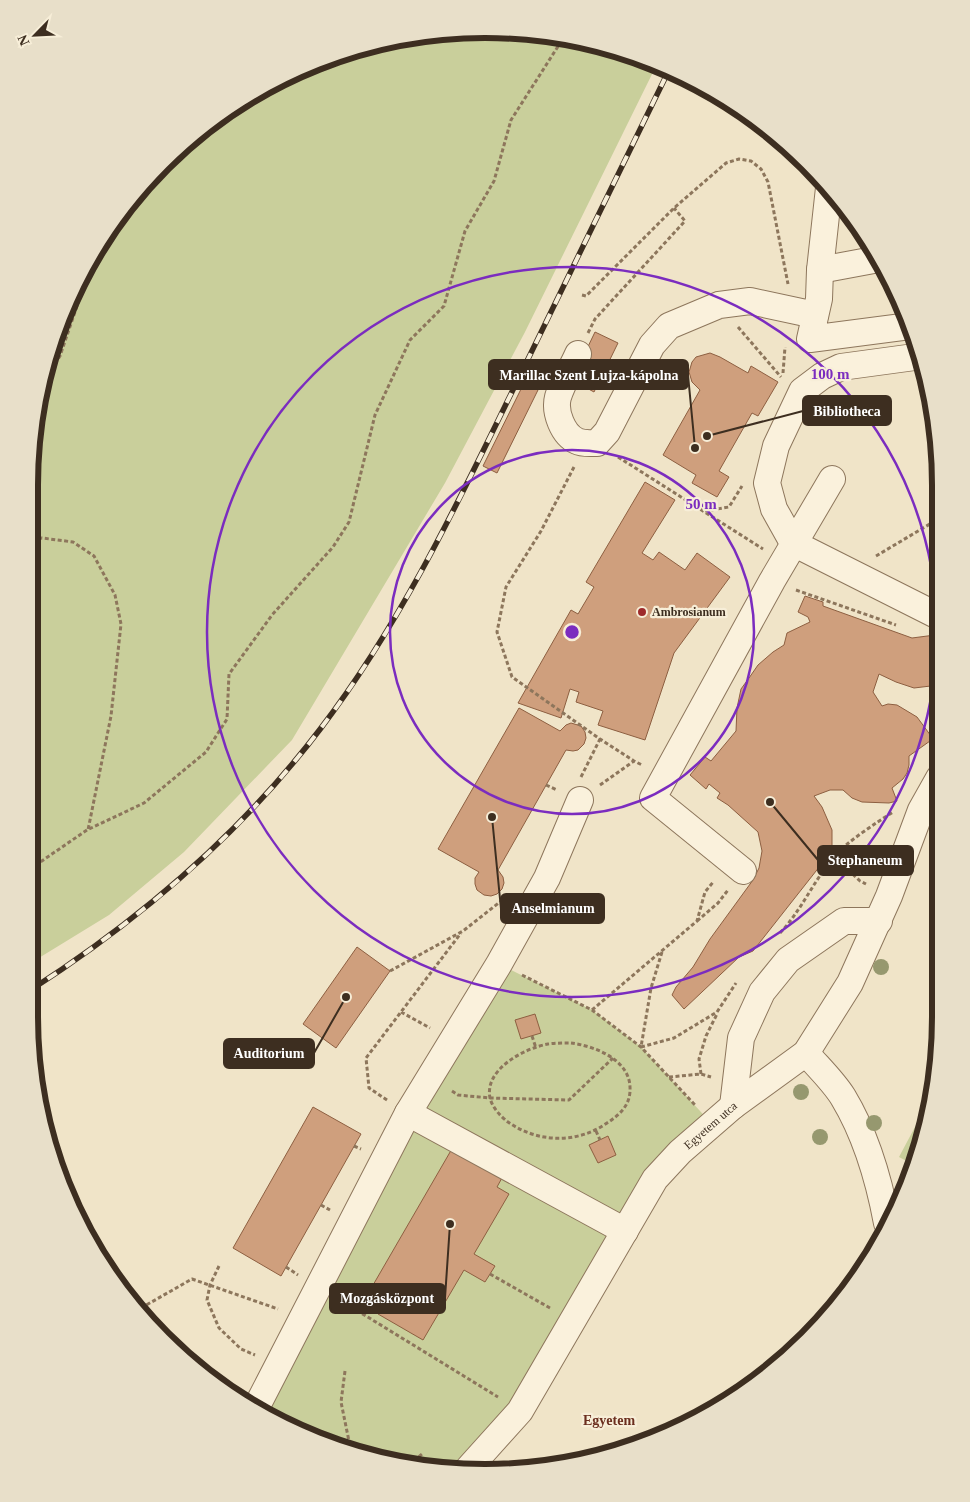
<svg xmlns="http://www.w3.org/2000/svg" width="970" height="1502" viewBox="0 0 970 1502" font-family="'Times New Roman',serif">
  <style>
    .green { fill: #c9cf9b }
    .building { fill: #cf9f7d; stroke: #8d5f41 }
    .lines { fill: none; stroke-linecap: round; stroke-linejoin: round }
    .minor-casing { stroke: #8d765c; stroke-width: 28 }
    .path { stroke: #8d765c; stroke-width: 3; stroke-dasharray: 4 2.5; stroke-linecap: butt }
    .minor { stroke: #faf1dc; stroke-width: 26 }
    .rail-casing { stroke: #3d2e20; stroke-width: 5.5 }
    .rail { stroke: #f7eed8; stroke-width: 4; stroke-dasharray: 11; stroke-linecap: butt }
    .tree { fill: #96986f }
    .ring { fill: none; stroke: #7b2cbf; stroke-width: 2.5 }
    .poi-dot { fill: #9e2a2b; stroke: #f7eed8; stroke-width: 2 }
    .labels { text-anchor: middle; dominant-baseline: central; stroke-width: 4.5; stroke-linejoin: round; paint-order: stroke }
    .poi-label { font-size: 12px; font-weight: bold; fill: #3d2e20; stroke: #f7eed8; text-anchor: start }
    .street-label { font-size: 12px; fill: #3d2e20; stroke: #f7eed8 }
    .neighbourhood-label { font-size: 14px; font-weight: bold; fill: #6b2e1e; stroke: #f7eed8 }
    .rim { fill: none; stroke: #3d2e20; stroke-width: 6 }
    .centre { fill: #7b2cbf; stroke: #f7eed8; stroke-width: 2.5 }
    .ring-label { font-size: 15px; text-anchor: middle; font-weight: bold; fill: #7b2cbf; stroke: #f7eed8; stroke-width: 4.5; stroke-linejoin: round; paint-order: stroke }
    .leader { fill: none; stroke: #3d2e20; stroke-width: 2 }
    .callout-dot { fill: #3d2e20; stroke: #f7eed8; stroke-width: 2 }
    .callout { fill: #3d2e20; stroke: #3d2e20; stroke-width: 2 }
    .callout-label { font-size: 14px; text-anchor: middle; font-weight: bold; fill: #fff }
  </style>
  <rect width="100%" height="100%" fill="#f0e4c8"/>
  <!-- green -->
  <path class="green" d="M455,30l89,3 87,20 26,11 -132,268 -80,151 -153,257 -108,112 -75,63 -80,49 4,-539 43,-142 66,-99 65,-61 76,-47 84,-32z
    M499,964l93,46 49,37 71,77 -32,28 -213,318 -129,-21 -81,-43z
    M932,1095l-18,70 -15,-8z"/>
  <!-- building -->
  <path class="building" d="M595,332l23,11 -24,49 -22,-12z
    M710,353l10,4 28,16 3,-7 27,16 -20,34 -6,-3 -33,58 10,6 -12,20 -25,-14 4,-8 -33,-20 37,-65 -8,-8 -3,-10 3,-10 4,-5z
    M524,383l14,7 -41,83 -14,-7z
    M645,482l30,18 -33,53 11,7 6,-8 26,18 12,-17 33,24 -56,76 -29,87 -47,-15 5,-14 -27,-9 3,-10 -9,-3 -9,29 -43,-15 53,-93 7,4 16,-27 -8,-5z
    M805,596l18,6v4l89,32 23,-3 4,-3v53l-25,3 -18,-6 -17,-8 -6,18 9,14 6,-2 9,1 20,12 14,19 -1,5 -21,15v9l-2,8 -4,6 -11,9 5,13 -8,2 -27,-1 -10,-4 -9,-8h-13l-16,6 8,11 10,23v19l-12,17 -67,85 -14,6 -55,52 -12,-14 4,-8 17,-20 17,-28 43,-59 6,-12 3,-17 -4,-19 -30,-27 -11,-7 3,-5 -11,-9 -3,5 -16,-14 15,-18 6,4 25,-30 1,-23 4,-19 8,-11 9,-13 15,-13 11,-7 3,-12 23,-11 -2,-5 -10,-5z
    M519,708l41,23 6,-6 5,-2 10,3 4,6 1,6 -2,6 -6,6 -5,1 -7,-1 -68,120 5,7 1,6 -2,6 -5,5 -6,2 -7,-1 -7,-5 -2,-6v-6l4,-6 -41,-23z
    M357,947l33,24 -54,77 -33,-24z
    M535,1014l6,19 -20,6 -6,-19z
    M313,1107l48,27 -80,142 -48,-28z
    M608,1136l8,19 -18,8 -9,-18z
    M453,1147l50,29 -6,11 12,7 -35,60 21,12 -10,16 -21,-12 -41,70 -45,-26 8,-12 -17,-10z"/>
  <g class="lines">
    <defs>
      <g id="minor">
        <path d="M829,188l-9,82 -1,29 -9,40 100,-13"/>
        <path d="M820,270l59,-11"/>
        <path d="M578,354c-6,14 -16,29 -20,43 -4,15 5,38 19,44 6,3 13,2 20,2l10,-11 45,-87 17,-19 50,-21 31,-4 65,14"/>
        <path d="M922,356l-81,11 -19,9 -20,15 -26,55 -9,37 7,26 19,34 147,74"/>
        <path d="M743,871l-90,-73 119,-217 60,-102"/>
        <path d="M806,1053c12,14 27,28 37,44 23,38 36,83 44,126"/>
        <path d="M733,1106l8,-68 21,-46 26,-32 56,-39h35"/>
        <path d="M408,1113l217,118"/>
        <path d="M257,1406l151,-293 91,-149 48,-86 33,-78"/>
        <path id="s1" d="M467,1470l53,-59 135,-232 25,-27 53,-46 73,-53 44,-70 39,-87 32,-86 18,-32"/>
      </g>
    </defs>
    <!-- minor casing -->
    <use href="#minor" class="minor-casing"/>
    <!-- path -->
    <path class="path" d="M582,295l4,1 88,-88 52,-45 13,-4 12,2 10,8 7,13 20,102
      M738,327l43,50
      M588,333l7,-14 90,-98 -11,-13
      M783,373l2,-26
      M48,375l12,-19 34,-100
      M618,457l145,92
      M574,467l-33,64 -35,56 -9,45 15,45 88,62 34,22
      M705,511l24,-4 13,-21
      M32,540l10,-2 31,4 21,14 21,39 6,29 -10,92 -23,114
      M876,556l64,-38
      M796,590l100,35
      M581,777l19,-38
      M546,785l11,5
      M600,785l34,-24 8,4
      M829,852l31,29 6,3
      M30,869l57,-39 57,-27 62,-51 21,-33 2,-45 43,-59 61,-68 16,-25 26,-107 35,-75 34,-34 21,-75 29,-50 17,-61 53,-83
      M697,921l21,-18 10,-13
      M780,933c21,-22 33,-51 53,-75 13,-16 43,-35 60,-46
      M662,952l-11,36 -10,59 33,-9 43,-26 19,-29
      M390,971l73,-40 42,-33
      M522,975l70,35 49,37 54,58
      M592,1010l105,-89 8,-29 9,-11
      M401,1012l29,16
      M532,1036l4,12
      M571,1043c23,3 58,16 59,44 1,17 -9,27 -23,36 -30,21 -69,20 -99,-1 -7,-5 -16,-15 -18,-24 -6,-29 35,-50 58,-54 8,-1 16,-1 23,-1z
      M701,1074l-2,-15 7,-23 11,-22
      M669,1077l32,-3 10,3
      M452,1091l6,4 32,3 79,2 44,-42
      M387,1100l-18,-12 -3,-30 95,-125
      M596,1131l4,9
      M354,1146l7,3
      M321,1205l9,5
      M219,1266l-9,19 -3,15 12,28 22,21 14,6
      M286,1267l12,8
      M490,1274l60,34
      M340,1300l158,97
      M141,1308l51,-29 86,30
      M345,1371l-4,31 10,49
      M414,1461l8,-7"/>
    <!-- minor -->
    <use href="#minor" class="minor"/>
    <defs>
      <path id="rail" d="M29,991c112,-72 211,-156 292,-263 77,-101 132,-215 187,-328 54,-110 107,-220 161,-330"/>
    </defs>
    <!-- rail casing -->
    <use href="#rail" class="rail-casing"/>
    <!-- rail -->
    <use href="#rail" class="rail"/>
  </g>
  <!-- trees -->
  <g class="tree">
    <circle cx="881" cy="967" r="8"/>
    <circle cx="801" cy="1092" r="8"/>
    <circle cx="874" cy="1123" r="8"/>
    <circle cx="820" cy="1137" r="8"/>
  </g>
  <!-- distance rings -->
  <g class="ring">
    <circle cx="572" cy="632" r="182"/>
    <circle cx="572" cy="632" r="365"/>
  </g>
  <!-- markers -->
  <circle class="poi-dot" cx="642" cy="612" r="5"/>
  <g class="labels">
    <!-- poi labels -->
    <g class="poi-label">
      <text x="652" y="612">Ambrosianum</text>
    </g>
    <!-- street labels -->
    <g class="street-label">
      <text stroke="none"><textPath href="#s1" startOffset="425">Egyetem utca</textPath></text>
    </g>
    <!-- neighbourhood labels -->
    <g class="neighbourhood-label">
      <text x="609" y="1420">Egyetem</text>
    </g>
  </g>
  <!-- crop -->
  <path d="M0 0H970V1502H0ZM485 38H485A447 447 0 0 1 932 485V1017A447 447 0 0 1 485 1464H485A447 447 0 0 1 38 1017V485A447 447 0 0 1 485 38Z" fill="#e8dfc9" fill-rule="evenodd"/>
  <path class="rim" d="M485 38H485A447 447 0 0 1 932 485V1017A447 447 0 0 1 485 1464H485A447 447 0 0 1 38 1017V485A447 447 0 0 1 485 38Z"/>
  <circle cx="572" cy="632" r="8" class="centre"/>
  <g class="ring-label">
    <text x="830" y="379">100 m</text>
    <text x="701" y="509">50 m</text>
  </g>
  <!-- callouts -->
  <path class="leader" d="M695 448L688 375M707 436L803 411M770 802L818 860M492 817L501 909M346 997L314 1053M450 1224L445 1298"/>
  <g class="callout-dot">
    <circle cx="695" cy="448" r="5"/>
    <circle cx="707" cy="436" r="5"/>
    <circle cx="770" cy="802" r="5"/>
    <circle cx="492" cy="817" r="5"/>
    <circle cx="346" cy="997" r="5"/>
    <circle cx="450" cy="1224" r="5"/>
  </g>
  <g class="callout">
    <rect x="489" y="360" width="199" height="29" rx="5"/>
    <rect x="803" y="396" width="88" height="29" rx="5"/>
    <rect x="818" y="846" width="95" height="29" rx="5"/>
    <rect x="501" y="894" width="103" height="29" rx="5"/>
    <rect x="224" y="1039" width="90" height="29" rx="5"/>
    <rect x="330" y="1284" width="115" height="29" rx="5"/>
  </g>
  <g class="callout-label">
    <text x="589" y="380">Marillac Szent Lujza-kápolna</text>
    <text x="847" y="416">Bibliotheca</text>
    <text x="865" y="865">Stephaneum</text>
    <text x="553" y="913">Anselmianum</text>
    <text x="269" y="1058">Auditorium</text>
    <text x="387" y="1303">Mozgásközpont</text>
  </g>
  <!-- north arrow -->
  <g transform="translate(35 35) rotate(246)" stroke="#f7eed8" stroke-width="4" paint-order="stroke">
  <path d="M0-4L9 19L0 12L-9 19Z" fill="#3d2e20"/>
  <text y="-8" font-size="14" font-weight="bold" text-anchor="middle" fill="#3d2e20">N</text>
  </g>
</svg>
